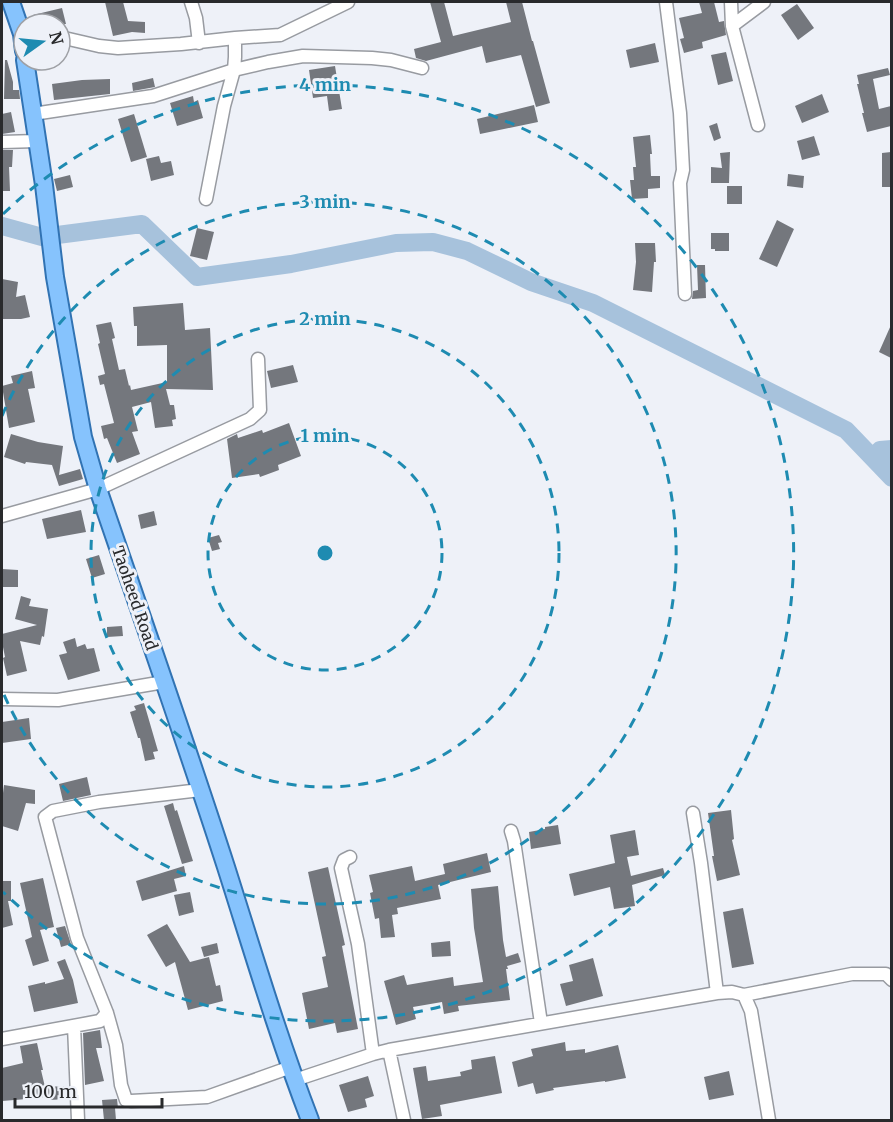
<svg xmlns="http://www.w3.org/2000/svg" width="893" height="1122" viewBox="0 0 893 1122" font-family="Merriweather,serif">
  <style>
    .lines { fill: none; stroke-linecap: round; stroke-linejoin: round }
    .river { stroke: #a7c2dc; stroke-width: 18 }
    .building { fill: #74777d }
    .minor-casing { stroke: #989ba1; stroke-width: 15 }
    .major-casing { stroke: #3173b3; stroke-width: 20 }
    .minor { stroke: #fff; stroke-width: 12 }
    .major { stroke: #86c3fd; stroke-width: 16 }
    .ring { fill: none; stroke: #1e8bb1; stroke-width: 3; stroke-dasharray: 10 8 }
    .labels { text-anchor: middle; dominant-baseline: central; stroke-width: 6; stroke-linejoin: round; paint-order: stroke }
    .street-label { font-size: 16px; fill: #292a2c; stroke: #eef1f8 }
    .centre { fill: #1e8bb1; stroke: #eef1f8; stroke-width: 3 }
    .ring-label { font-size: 18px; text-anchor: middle; font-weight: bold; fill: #1e8bb1; stroke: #eef1f8; stroke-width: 6; stroke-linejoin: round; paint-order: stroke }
  </style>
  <rect width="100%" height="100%" fill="#eef1f8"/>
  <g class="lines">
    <!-- river -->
    <path class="river" d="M2,226l40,11 100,-13 55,53 94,-13 105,-21 37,-1 34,9 64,31 62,21 253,127 46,48
      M891,468l-11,-18 12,-1"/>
  </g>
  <!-- building -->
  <path class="building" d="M105,2h18l5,19 17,1v11l-13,-1 -19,4z
    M430,2h14l9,34 58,-14 -5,-20h16l10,39h1l17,62 -14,4 -15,-52 -35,8 -4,-17 -56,15 -10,-3 -2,-9 27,-7z
    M699,2h15l5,20 5,-1 2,14 -24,7 1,6 -19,5 -4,-14 4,-1 -5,-20 23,-5z
    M797,4l17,24 -16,12 -17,-25z
    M62,8l4,16h-32l-1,-9z
    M655,43l4,19 -29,6 -4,-18z
    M726,52l7,29 -15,4 -7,-30z
    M5,60h2l6,22v8h6l1,9h-16z
    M335,66l7,43 -13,2 -2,-15 -14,2 -4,-28z
    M888,68l2,7 -17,4 6,30 12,-3v20l-24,6 -5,-19h2l-7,-29h2l-2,-9z
    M153,78l2,9 -22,4 -1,-8z
    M110,79v15l-56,6 -2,-16 30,-4z
    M822,94l7,18 -27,11 -7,-17z
    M193,96l1,6 4,-2 5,18 -26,8 -7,-23z
    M534,105l4,17 -58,12 -3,-15z
    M11,112l4,20 -13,2v-20z
    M134,114l13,43 -16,5 -13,-43z
    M717,123l4,15 -7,3 -5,-15z
    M650,135l2,19h-2l1,22h9v12l-12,1v9l-16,1 -2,-19h4l-1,-13h3l-3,-30z
    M814,136l6,19 -18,5 -5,-19z
    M2,150h11l-1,17h-3l1,24h-8z
    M730,152l-1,31h-18v-16l11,1 -2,-15z
    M891,152v35h-9v-34z
    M159,156l2,7 10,-2 3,14 -23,6 -5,-22z
    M788,174l16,2 -1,12 -16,-2z
    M70,175l3,12 -16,4 -3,-12z
    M727,186h15v18h-15z
    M777,220l17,9 -17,38 -18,-8z
    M197,228l17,4 -7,28 -17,-4z
    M711,233h18v18h-14v-2h-4z
    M635,243h20l1,19h-2l-2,30 -19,-2 3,-28z
    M697,265h8l1,33 -14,1 1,-8 5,-1z
    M2,279l16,3 -2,15 9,-2 5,22 -9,2h-19z
    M183,303l2,27 25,-2 3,62 -47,-1 4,16h4l2,14 -4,1 1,6 -18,2 -4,-26 -19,5 6,24 -6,1 8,22 -23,9 -10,-25 -3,1 -3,-13 13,-3 -10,-39 -4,1 -2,-9 7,-2 -7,-30 2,-1 -4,-18 15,-3 4,16 -3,1 7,31 6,-1 4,17 1,-1 1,5 36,-8v-37l-30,1v-20h-3l-1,-19z
    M891,325v33l-12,-6z
    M293,365l5,17 -27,6 -4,-17z
    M32,371l3,17 -7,1 7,33 -26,6 -7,-42 11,-3 -2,-7z
    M289,423l12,33 -23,9 1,5 -19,7 -1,-3 -27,4 -5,-39 10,-5 1,4 24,-8 1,3z
    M11,434l27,8 25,4 -4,29 21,-6 3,10 -24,7 -7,-21 -26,-3 -1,2 -21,-7z
    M81,510l5,22 -39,7 -5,-20z
    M154,511l3,14 -16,4 -3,-14z
    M219,535l3,7 -4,1 2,6 -8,2 -4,-13z
    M99,555l6,19 -13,4 -6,-19z
    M2,569l16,1v17h-16z
    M21,596l10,3 -2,7 19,3 -4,28 -2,-1 -2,9 -20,-4 7,30 -20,5 -4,-18 2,-1 -3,-15v-8l35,-9 -22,-6z
    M122,626l1,10 -16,1v-10z
    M75,638l2,9 8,-3 2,5 7,-1 6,23 -32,9 -9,-25 8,-2 -4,-11z
    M144,703l14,48 -5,1 2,7 -10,2 -5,-23h-2l-8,-26 6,-2 -2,-4z
    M29,718l2,21 -29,4v-21z
    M87,777l4,18 -28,6 -4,-17z
    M4,785l31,5v14l-9,-1 -8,28 -16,-5v-25z
    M173,803l2,8 2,-1 16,51 -11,3 -18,-58z
    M731,810l3,29 -2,1 8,35 -23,6 -5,-25h2l-6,-43z
    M558,825l3,19 -30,5 -2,-17 16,-3v-2z
    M635,830l4,25 -12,2 4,19 32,-8 2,7 -33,10 3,21 -21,3 -4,-22 -36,9 -5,-22 46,-11 -5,-28z
    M487,853l4,19 -53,13 3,14 -44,9 1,6 -6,1 3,22 -14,1 -2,-20 -4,1 -5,-26 3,-1 -4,-17 43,-9 3,15 30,-7 -2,-10z
    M184,866l2,10 -12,3 3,12 -35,10 -6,-20z
    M328,867l17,78 -3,1 16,83 -21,4 -2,-10 -26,6 -7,-36 26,-6 -6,-30 4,-1 -18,-84z
    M43,878l11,49 -14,3 9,31 -16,5 -8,-26 7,-3 -12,-54z
    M2,881h9v20h-3l5,24 -11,3z
    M498,886l5,54 3,17 12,-4 3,9 -14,4 1,3h-2l4,31 -52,6 1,5 -15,3 -2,-12 -29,5 3,12 -20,6 -12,-44 20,-6 3,10 46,-8 1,9 29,-4 -9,-54 -3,-39z
    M190,892l4,20 -15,4 -5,-21z
    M743,908l11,56 -22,4 -9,-56z
    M167,924l23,38 19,-5 7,29 4,-1 3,16 -35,9 -13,-48 -9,5 -19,-32z
    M65,926l6,18 -10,3 -5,-19z
    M450,941l1,15 -19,1 -1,-14z
    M217,943l2,10 -15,4 -3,-10z
    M593,958l10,38 -37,10 -6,-22 13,-3 -4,-16z
    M65,959l8,21 5,23 -44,9 -6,-26 17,-4v2l19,-5 -7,-17z
    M100,1030l2,18h-6l8,33 -19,4 -2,-52z
    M565,1042l1,9 19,-2v4l33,-8 8,33 -21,4v-1l-52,7 1,2 -18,4 -3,-11 -15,4 -6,-25 21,-6 -2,-7z
    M37,1043l6,27h-2l4,17 21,-1 1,13 -18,1v-4l-22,4v-1l-25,2v-33l21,-5 -3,-17z
    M495,1056l7,37 -62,12 2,11 -20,3 -9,-51 13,-2 2,15 33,-5 -1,-4 12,-3 -1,-9z
    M729,1071l5,24 -25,5 -5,-23z
    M368,1076l6,20 -9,3 2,8 -19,5 -9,-27z
    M117,1099l1,9h-3l1,12h-12l-2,-20z"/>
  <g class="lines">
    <defs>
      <path id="minor" d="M191,2l5,16 3,25
        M666,2l14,111 3,57 -3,13 5,111
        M731,2l1,24 26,99
        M732,26l32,-24
        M60,37l39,9 19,2 63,-4 54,-6 45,-3 68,-33
        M33,114l120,-18 81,-26 34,-8 35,-6 69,2 19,2 31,8
        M2,142l35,-1
        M206,199l18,-93 10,-36 1,-13v-19
        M2,516l96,-27 152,-70 10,-9 -2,-51
        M2,699l56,1 106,-18
        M200,790l-101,12 -46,9 -8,6 32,121 30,75 9,32 5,40 5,15 5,1 76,-4 84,-30
        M693,813l8,50 16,130
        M511,831l3,10 27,182
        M350,857l-6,3 -3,8 17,76 15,110
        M744,995l108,-21h34l6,6
        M74,1026l4,94
        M2,1039l98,-18 7,-8
        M389,1050l15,70
        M295,1080l78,-26 16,-4 328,-57 15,-1 12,3 7,16 18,109"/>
      <path id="major" d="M11,2l11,32 2,17
        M25,60l19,125 11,92 28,160 15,52c43,126 87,251 128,378 27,85 52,170 84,253"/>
    </defs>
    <!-- minor casing -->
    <use href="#minor" class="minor-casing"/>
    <!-- major casing -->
    <use href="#major" class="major-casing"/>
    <!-- minor -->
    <use href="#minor" class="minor"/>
    <!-- major -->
    <use href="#major" class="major"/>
  </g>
  <!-- distance rings -->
  <g class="ring">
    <circle cx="325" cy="553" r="117"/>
    <circle cx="325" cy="553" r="234"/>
    <path d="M2 416A351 351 0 1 1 2 690"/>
    <path d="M3 214A468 468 0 1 1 3 892"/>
  </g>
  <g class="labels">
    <!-- street labels -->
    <g class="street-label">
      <text transform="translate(135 598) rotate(71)">Taoheed Road</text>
    </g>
  </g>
  <circle cx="325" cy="553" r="9" class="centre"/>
  <g class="ring-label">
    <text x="325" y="91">4 min</text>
    <text x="325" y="208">3 min</text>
    <text x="325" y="325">2 min</text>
    <text x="325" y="442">1 min</text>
  </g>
  <!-- border -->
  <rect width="893" height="1122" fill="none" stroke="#292a2c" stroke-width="6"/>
  <!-- north arrow -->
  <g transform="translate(42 42) rotate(75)"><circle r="28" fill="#eef1f8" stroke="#9fa1a6" stroke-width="1.5"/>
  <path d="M0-4.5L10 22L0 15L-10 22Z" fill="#1e8bb1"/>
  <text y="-9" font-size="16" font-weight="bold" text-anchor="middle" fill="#292a2c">N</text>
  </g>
  <!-- scale -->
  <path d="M15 1098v9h147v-9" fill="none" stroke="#292a2c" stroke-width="3"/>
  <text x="24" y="1098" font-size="18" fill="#292a2c" stroke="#eef1f8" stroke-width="4.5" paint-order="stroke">100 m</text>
</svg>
